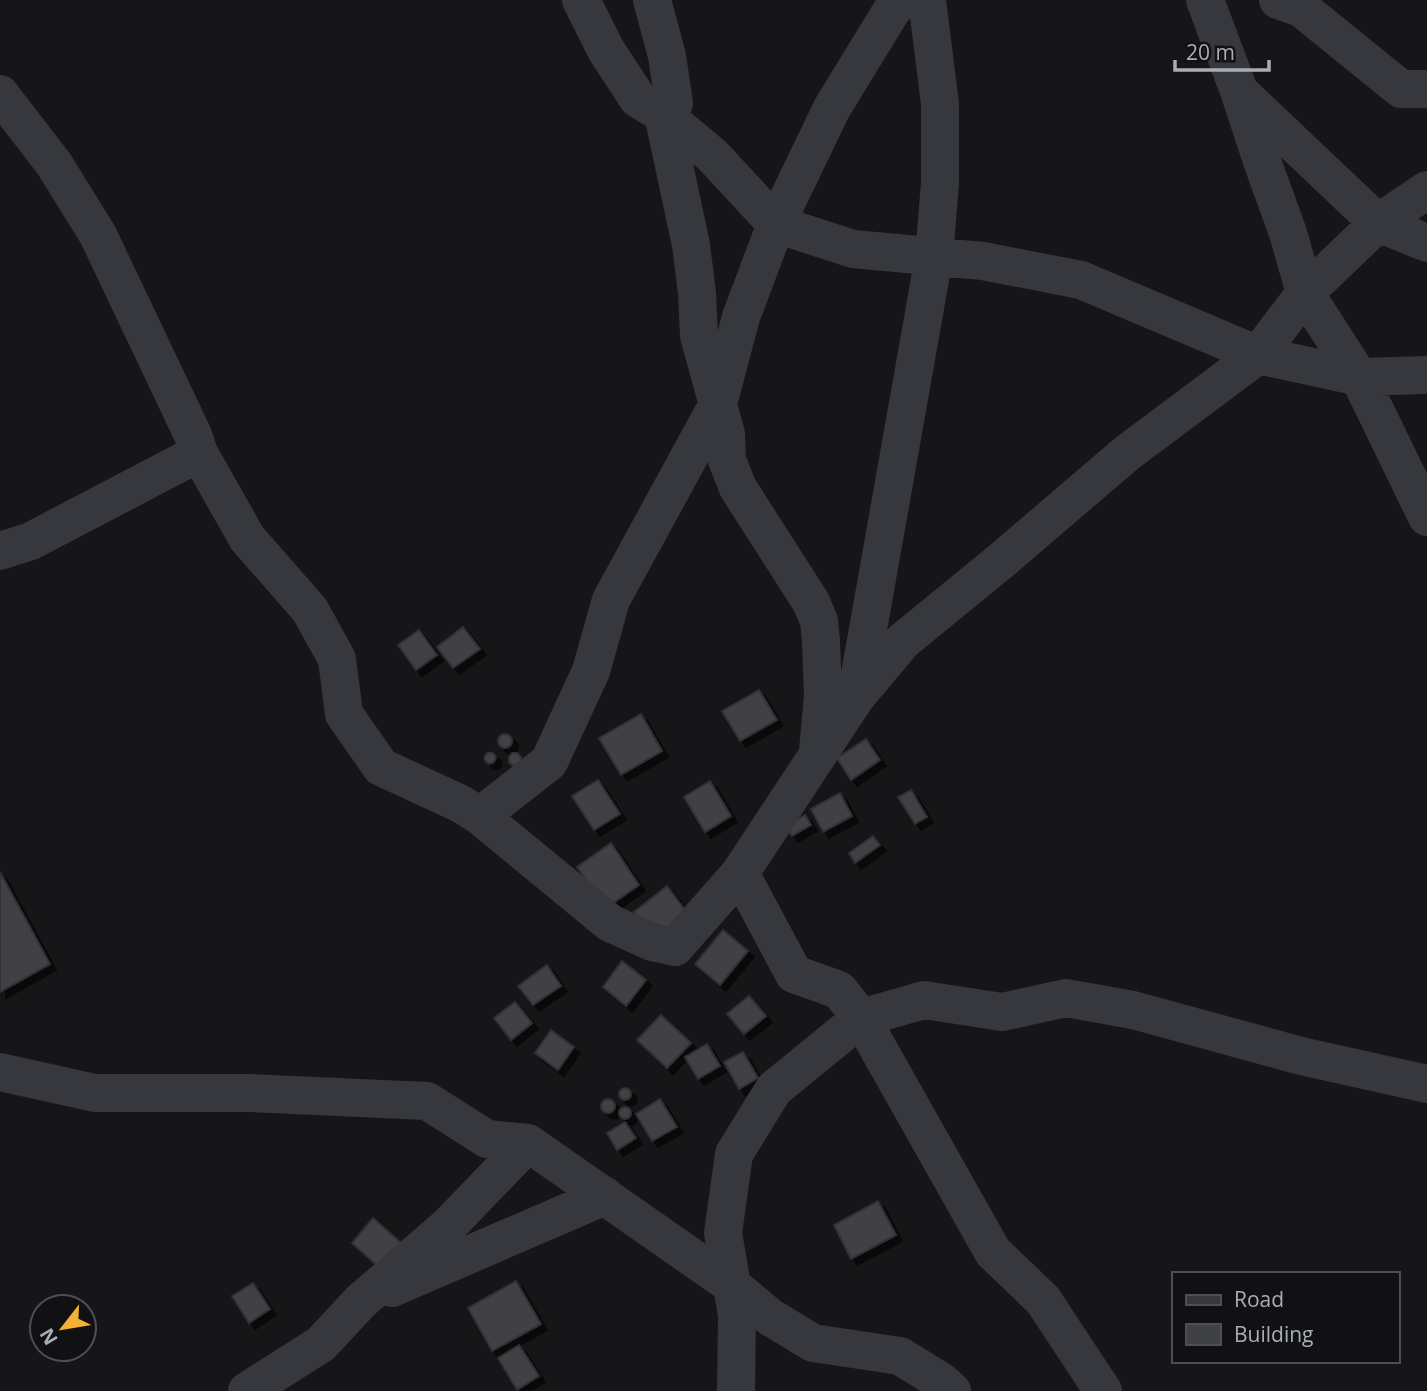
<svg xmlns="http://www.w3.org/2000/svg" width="1427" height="1391" viewBox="0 0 1427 1391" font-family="'Open Sans',sans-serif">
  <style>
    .building { fill: #404145; stroke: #303034; stroke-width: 2; filter: url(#shadow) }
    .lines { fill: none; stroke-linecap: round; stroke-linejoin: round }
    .minor { stroke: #37383d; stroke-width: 38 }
  </style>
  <defs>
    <filter id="shadow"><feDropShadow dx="6" dy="6" stdDeviation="0" flood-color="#0009"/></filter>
  </defs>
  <rect width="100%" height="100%" fill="#161618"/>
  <!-- building -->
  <path class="building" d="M463,627l17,22 -27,19 -16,-21z
    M419,630l18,25 -21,15 -18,-25z
    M759,690l18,30 -37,21 -18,-30z
    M641,714l21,37 -41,24 -22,-37z
    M498 741a7 7 0 1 1 14 0a7 7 0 1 1-14 0Z
    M866,739l14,21 -29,20 -14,-22z
    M484.5 758a5.5 5.5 0 1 1 11 0a5.5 5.5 0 1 1-11 0Z
    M512,753h5l4,4v5l-8,4 -4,-4v-5z
    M598,780l22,34 -26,16 -22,-34z
    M710,781l21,35 -26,16 -21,-35z
    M911,790l16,27 -12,7 -17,-27z
    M840,793l12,23 -29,16 -12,-23z
    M805,815l6,10 -19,11 -6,-10z
    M873,836l7,9 -25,18 -6,-10z
    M611,843l28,42 -33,23 -29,-41z
    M0,872l50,92 -50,28z
    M667,886l21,28 -32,26 -22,-28z
    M723,930l25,21 -28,34 -25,-21z
    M622,961l24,19 -20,26 -23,-19z
    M547,965l14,21 -28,19 -15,-19z
    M749,996l17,20 -22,18 -17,-20z
    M515,1002l17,21 -21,17 -17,-22z
    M661,1015l30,28 -24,25 -30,-28z
    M551,1030l23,17 -16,23 -23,-17z
    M707,1044l13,22 -22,13 -13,-22z
    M743,1052l15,26 -19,11 -15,-27z
    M619 1094a6 6 0 1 1 12 0a6 6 0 1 1-12 0Z
    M660,1099l17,28 -25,14 -16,-27z
    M601 1106a7 7 0 1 1 14 0a7 7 0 1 1-14 0Z
    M619 1113a6 6 0 1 1 12 0a6 6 0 1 1-12 0Z
    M625,1122l11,16 -19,12 -10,-17z
    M878,1201l18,34 -45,24 -17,-34z
    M373,1218l34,30 -22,25 -33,-30z
    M516,1281l25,43 -49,27 -24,-43z
    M253,1283l17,26 -21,14 -17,-27z
    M519,1345l20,31 -22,14 -19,-32z"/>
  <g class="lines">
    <!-- minor -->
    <path class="minor" d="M581,0l25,50 32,49 25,15 50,42 63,68 77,25 130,12 98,19 177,75 101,22 68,-2
      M652,0l15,56 7,47 -11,11
      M1205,0l34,91 23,70 26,72 17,60 54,84 68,140
      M1278,0l23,8 100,81h26
      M0,94l54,70 44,71 95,200 6,18 48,85 63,72 27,49 7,55 37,53 80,37 19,12 130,107 42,19 23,5 65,-74 116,-176 47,-56 99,-81 125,-107 131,-98 47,-62 73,-70 49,-33
      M1243,95l135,128 49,20
      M663,114l28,131 6,48 2,43 27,98 1,26 11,28 73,114 8,19 2,20 2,55 -5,55
      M0,551l31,-10 168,-88
      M856,697l78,-440 6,-74v-79l-13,-104
      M480,816l69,-54 42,-91 20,-71 107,-196 23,-87 35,-93 56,-116 60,-98 9,-10
      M740,873l54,101 45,16 22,28 132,234 50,48 60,91
      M0,1072l95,21h155l177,8 60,38 41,4 205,143 37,31 43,26 87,13 42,26 10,9
      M392,1288l213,-92
      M247,1391l74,-47 40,-43 87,-75 80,-83
      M736,1391l1,-76 -14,-82 11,-79 40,-65 87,-71 63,-18 78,12 64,-14 67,12 168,46 126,28"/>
  </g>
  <!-- legend -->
  <rect x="1172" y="1272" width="228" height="91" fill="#111113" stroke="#4d4f55" stroke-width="2"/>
  <rect x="1186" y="1295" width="35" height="10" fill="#37383d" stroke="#4d4f55" stroke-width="2"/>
  <text x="1234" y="1307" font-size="21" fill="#a8adb8">Road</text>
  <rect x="1186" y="1324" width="35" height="21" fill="#404145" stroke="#4d4f55" stroke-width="2"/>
  <text x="1234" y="1342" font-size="21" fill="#a8adb8">Building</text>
  <!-- north arrow -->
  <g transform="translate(63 1328) rotate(239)"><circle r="33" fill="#111113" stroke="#4d4f55" stroke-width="2"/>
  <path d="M0-5L12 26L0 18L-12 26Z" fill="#f2b134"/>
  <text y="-10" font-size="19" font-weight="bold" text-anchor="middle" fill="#a8adb8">N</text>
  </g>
  <!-- scale -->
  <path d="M1175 60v10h94v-10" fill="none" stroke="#a8adb8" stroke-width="3.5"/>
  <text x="1186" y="60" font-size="21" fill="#a8adb8" stroke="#111113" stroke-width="5" paint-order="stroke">20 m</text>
</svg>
